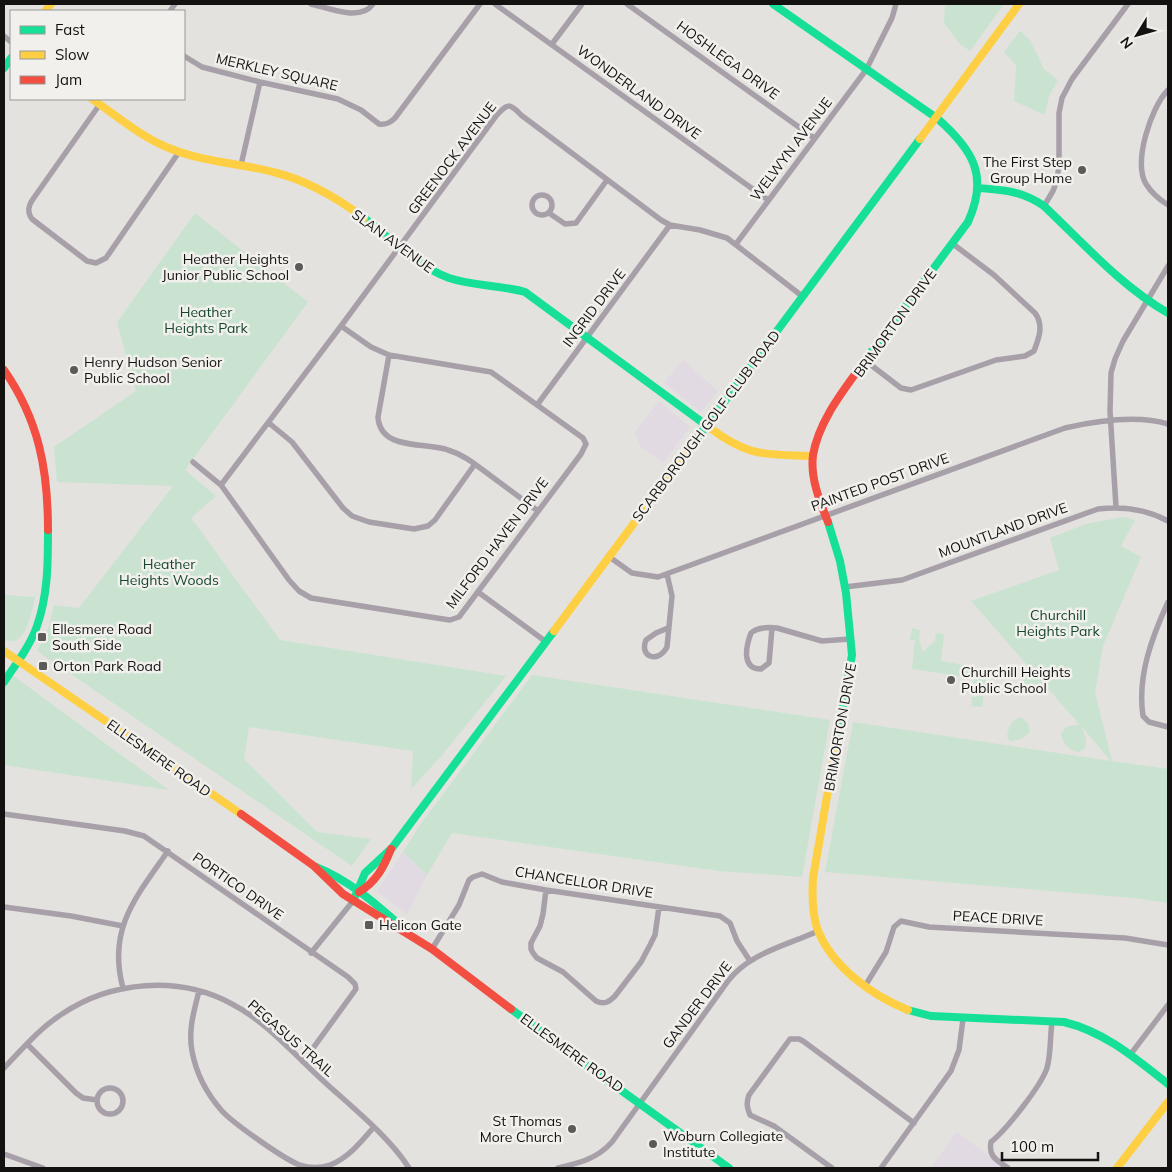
<svg xmlns="http://www.w3.org/2000/svg" width="1172" height="1172" viewBox="0 0 1172 1172" font-family="Mulish,sans-serif">
  <style>
    .commercial { fill: #e1dae3 }
    .green { fill: #c9e3d0 }
    .lines { fill: none; stroke-linecap: round; stroke-linejoin: round }
    .street { stroke: #a8a0a9; stroke-width: 5.5 }
    .fast { stroke: #16e098; stroke-width: 8 }
    .slow { stroke: #ffcf43; stroke-width: 8 }
    .jam { stroke: #f24e42; stroke-width: 8 }
    .poi-dot { fill: #5c5b59; stroke: #f1f0ec; stroke-width: 2 }
    .labels { text-anchor: middle; dominant-baseline: central; stroke-width: 5; stroke-linejoin: round; paint-order: stroke }
    .street-label { font-size: 14px; fill: #131211; stroke: #f1f0ec }
    .poi-label { font-size: 14px; fill: #131211; stroke: #f1f0ec; text-anchor: start }
    .park-label { font-size: 14px; fill: #14472b; stroke: #f1f0ec }
  </style>
  <rect width="100%" height="100%" fill="#e3e2df"/>
  <!-- commercial -->
  <path class="commercial" d="M683,360l35,31 -17,21 -37,-29z
    M659,401l31,26 -27,36 -23,-17 -5,-14z
    M403,852l24,23 -20,40 -30,-24z
    M957,1132l48,36h-75z"/>
  <!-- green -->
  <path class="green" d="M945,4h59l-34,47 -10,-7 -16,-21z
    M1020,31l10,9 14,29 14,11 -9,16 -4,19 -31,-14 2,-36 -12,-13z
    M195,213l113,89 -123,168 31,26 -25,22 89,122 226,36 -63,78 -32,35 2,-38 -164,-24 -5,32 73,73 54,7 -19,27 -315,-215 12,-24 5,-22 25,3 94,-122 -116,-4 -3,-35 82,-56 -19,-69z
    M1123,517l12,3 -14,26 20,11 -38,89 -8,47 17,68 56,8v134l-34,-5 -309,-26 28,-150 258,39 -30,-35 5,12 -1,10 -6,4c-10,-1 -16,-8 -18,-18 5,-10 10,-8 19,-9l-37,-42 -3,9 -5,3 -12,-3 -2,-4v-12l6,-5 10,5 -66,-75 88,-31 -9,-32 36,-14z
    M4,595l31,2c-3,14 -10,54 -31,42z
    M912,628l8,2 -1,10 4,12 12,-11 1,-8 8,1 -3,27 47,8 -6,38 -11,-1 1,-9h5l1,-9 -5,-1 1,-9 -62,-9 3,-29h-5z
    M4,669l165,121 -165,-25z
    M532,675l298,45 -28,157 -83,-6 -267,-38 -25,42 -24,-23 17,-27z
    M1021,717l7,6 2,8c-5,8 -11,9 -20,10l-3,-4c2,-10 3,-17 14,-20z"/>
  <g class="lines">
    <!-- street -->
    <path class="street" d="M311,4c17,4 50,18 62,0
      M495,4l273,196
      M627,4l187,134
      M170,11l5,-7
      M4,36l7,6
      M552,44l30,-40
      M184,56l18,11 58,15 78,17 23,11 18,14c7,1 11,-1 16,-6l85,-114
      M1168,90c-17,17 -35,72 -22,94 5,8 14,16 22,21
      M100,104l-67,95c-5,7 -6,13 -1,20l55,42 9,2 10,-5 73,-106
      M241,165l19,-83
      M532 205a10 10 0 1 1 20 0a10 10 0 1 1-20 0Z
      M1044,206l9,-15 4,-11 2,-15v-52l3,-15 10,-19 56,-75
      M549,213l16,11 11,-1 31,-43
      M736,244l130,-174 26,-52 4,-14
      M389,355l-11,62c2,34 48,25 70,33 17,5 29,16 43,26 15,11 31,23 47,35
      M867,362l34,26 10,2 85,-30 29,-4 9,-5c5,-13 10,-26 1,-38l-41,-38 -41,-31
      M537,405l133,-180
      M269,423l23,19 51,66 9,8 17,6 45,7 14,-3 7,-6 40,-56
      M193,462l28,23 68,95 10,11 12,7 132,21 7,1 9,-3 122,-163 5,-10 -3,-6 -92,-66 -102,-17 -18,-8 -30,-21
      M221,485l120,-159 155,-210c11,-12 13,-14 25,-1l140,105 9,5 30,5 27,8 75,58
      M1116,507l-6,-96 1,-38 4,-14 8,-18 45,-75
      M608,556l24,17 26,4 407,-149c31,-7 73,-13 103,-4
      M667,574l5,22 -5,51c-9,17 -28,10 -21,-7l10,-7 12,-5
      M845,587l57,-7 196,-71c25,-3 48,0 70,12
      M478,592l67,49
      M1168,602c-16,35 -31,74 -25,114l6,6 19,5
      M772,628l-3,35 -8,6c-20,0 -15,-23 -10,-36 7,-6 17,-6 26,-5l45,13 28,-2
      M4,814l121,17 19,5 204,141 7,7 1,5 -53,73
      M546,890l-3,24 -3,12 -9,17v6l2,4 4,5 26,14 33,29c8,4 13,1 19,-5l26,-34 9,-17 5,-10 4,-28
      M4,907l67,9 52,10
      M432,949l27,-44 10,-25 4,-3 9,-3 20,8 44,8 174,26 10,7 7,18 13,20
      M311,953l42,-52
      M865,986l21,-34 8,-25 7,-6 28,6 196,11 43,7
      M123,988c-16,-59 13,-91 45,-137
      M199,991c-5,20 -11,39 -7,60 4,22 15,43 30,60 11,12 63,49 78,54 9,3 21,3 30,0 18,-7 31,-23 43,-37
      M27,1044l49,49 7,5 14,2
      M1130,1055l38,-50
      M4,1068c18,-19 36,-40 58,-54 49,-33 117,-39 170,-10 33,17 60,48 87,73 29,27 69,58 90,91
      M97 1101a13 13 0 1 1 26 0a13 13 0 1 1-26 0Z
      M4,1154l39,14
      M558,1168c21,-5 39,-9 54,-26l116,-161c21,-28 60,-36 90,-50
      M832,1168l-58,-42 -24,-11c-3,-8 -4,-12 -1,-20l41,-56h9l4,2 111,82
      M881,1168l70,-97 8,-21 4,-31
      M1008,1168c-11,-8 -20,-11 -17,-26 15,-12 50,-56 56,-74 4,-14 3,-32 5,-46"/>
    <!-- fast -->
    <path class="fast" d="M773,4l165,115c35,31 51,57 30,103l-104,140
      M4,68l7,-10
      M979,188c26,2 43,3 65,18 39,37 77,80 124,107
      M364,218c27,21 53,48 85,60 24,8 51,7 76,14l185,136
      M692,445l228,-306
      M828,522l12,39 6,32 6,62 -16,89
      M4,682c12,-18 26,-36 33,-56 11,-31 11,-64 11,-96
      M316,867c33,13 60,37 86,60
      M353,901l12,-28 27,-25 162,-217
      M511,1009l68,51 150,108
      M908,1010l23,6 133,6c41,10 71,36 104,62"/>
    <!-- slow -->
    <path class="slow" d="M45,11l6,-7
      M92,99c25,17 49,38 77,49 33,14 70,15 104,24 34,8 63,25 91,46
      M920,139l99,-135
      M710,428c40,30 56,26 103,28
      M554,631l138,-186
      M4,651l237,163
      M836,744l-23,134c-1,17 -1,34 4,50 14,38 54,67 91,82
      M1117,1168l51,-66"/>
    <!-- jam -->
    <path class="jam" d="M4,370c35,50 44,100 44,160
      M828,522c-8,-20 -18,-44 -15,-67 6,-35 31,-65 51,-93
      M241,814l73,52 29,28 89,55 79,60
      M359,892c17,-10 25,-25 32,-43"/>
  </g>
  <!-- markers -->
  <g class="poi-dot">
    <circle cx="1082" cy="170" r="5"/>
    <circle cx="299" cy="267" r="5"/>
    <circle cx="74" cy="370" r="5"/>
    <rect x="37" y="632" width="10" height="10" rx="2.5"/>
    <rect x="38" y="661" width="10" height="10" rx="2.5"/>
    <circle cx="951" cy="680" r="5"/>
    <rect x="364" y="920" width="10" height="10" rx="2.5"/>
    <circle cx="572" cy="1129" r="5"/>
    <circle cx="653" cy="1144" r="5"/>
  </g>
  <g class="labels">
    <!-- street labels -->
    <g class="street-label">
      <text transform="translate(728 60) rotate(36)">HOSHLEGA DRIVE</text>
      <text transform="translate(277 72) rotate(13)">MERKLEY SQUARE</text>
      <text transform="translate(639 92) rotate(36)">WONDERLAND DRIVE</text>
      <text transform="translate(791 149) rotate(-53)">WELWYN AVENUE</text>
      <text transform="translate(452 158) rotate(-53)">GREENOCK AVENUE</text>
      <text transform="translate(393 241) rotate(36)">SLAN AVENUE</text>
      <text transform="translate(594 308) rotate(-53)">INGRID DRIVE</text>
      <text transform="translate(895 323) rotate(-54)">BRIMORTON DRIVE</text>
      <text transform="translate(706 426) rotate(-53)">SCARBOROUGH GOLF CLUB ROAD</text>
      <text transform="translate(880 482) rotate(-20)">PAINTED POST DRIVE</text>
      <text transform="translate(1003 530) rotate(-20)">MOUNTLAND DRIVE</text>
      <text transform="translate(497 543) rotate(-53)">MILFORD HAVEN DRIVE</text>
      <text transform="translate(840 727) rotate(-80)">BRIMORTON DRIVE</text>
      <text transform="translate(159 758) rotate(35)">ELLESMERE ROAD</text>
      <text transform="translate(584 882) rotate(9)">CHANCELLOR DRIVE</text>
      <text transform="translate(238 886) rotate(35)">PORTICO DRIVE</text>
      <text transform="translate(998 918) rotate(3)">PEACE DRIVE</text>
      <text transform="translate(697 1005) rotate(-53)">GANDER DRIVE</text>
      <text transform="translate(291 1038) rotate(41)">PEGASUS TRAIL</text>
      <text transform="translate(572 1053) rotate(36)">ELLESMERE ROAD</text>
    </g>
    <!-- poi labels -->
    <g class="poi-label">
      <text x="1072" y="162" text-anchor="end">The First Step<tspan x="1072" dy="16">Group Home</tspan></text>
      <text x="289" y="259" text-anchor="end">Heather Heights<tspan x="289" dy="16">Junior Public School</tspan></text>
      <text x="84" y="362">Henry Hudson Senior<tspan x="84" dy="16">Public School</tspan></text>
      <text x="52" y="629">Ellesmere Road<tspan x="52" dy="16">South Side</tspan></text>
      <text x="53" y="666">Orton Park Road</text>
      <text x="961" y="672">Churchill Heights<tspan x="961" dy="16">Public School</tspan></text>
      <text x="379" y="925">Helicon Gate</text>
      <text x="562" y="1121" text-anchor="end">St Thomas<tspan x="562" dy="16">More Church</tspan></text>
      <text x="663" y="1136">Woburn Collegiate<tspan x="663" dy="16">Institute</tspan></text>
    </g>
    <!-- park labels -->
    <g class="park-label">
      <text x="206" y="312">Heather<tspan x="206" dy="16">Heights Park</tspan></text>
      <text x="169" y="564">Heather<tspan x="169" dy="16">Heights Woods</tspan></text>
      <text x="1058" y="615">Churchill<tspan x="1058" dy="16">Heights Park</tspan></text>
    </g>
  </g>
  <!-- border -->
  <rect width="1172" height="1172" fill="none" stroke="#131211" stroke-width="10"/>
  <!-- legend -->
  <rect x="10" y="10" width="175" height="90" fill="#f1f0ec" stroke="#989794"/>
  <rect x="20" y="26" width="25" height="8" fill="#16e098" stroke="#989794"/>
  <text x="55" y="35" font-size="15" fill="#131211">Fast</text>
  <rect x="20" y="51" width="25" height="8" fill="#ffcf43" stroke="#989794"/>
  <text x="55" y="60" font-size="15" fill="#131211">Slow</text>
  <rect x="20" y="76" width="25" height="8" fill="#f24e42" stroke="#989794"/>
  <text x="55" y="85" font-size="15" fill="#131211">Jam</text>
  <!-- north arrow -->
  <g transform="translate(1137 35) rotate(233)" stroke="#f1f0ec" stroke-width="4" paint-order="stroke">
  <path d="M0-4L9 19L0 12L-9 19Z" fill="#131211"/>
  <text y="-8" font-size="14" font-weight="bold" text-anchor="middle" fill="#131211">N</text>
  </g>
  <!-- scale -->
  <path d="M1002 1152v8h96v-8" fill="none" stroke="#131211" stroke-width="2.5"/>
  <text x="1010" y="1152" font-size="15" fill="#131211" stroke="#f1f0ec" stroke-width="4" paint-order="stroke">100 m</text>
</svg>
